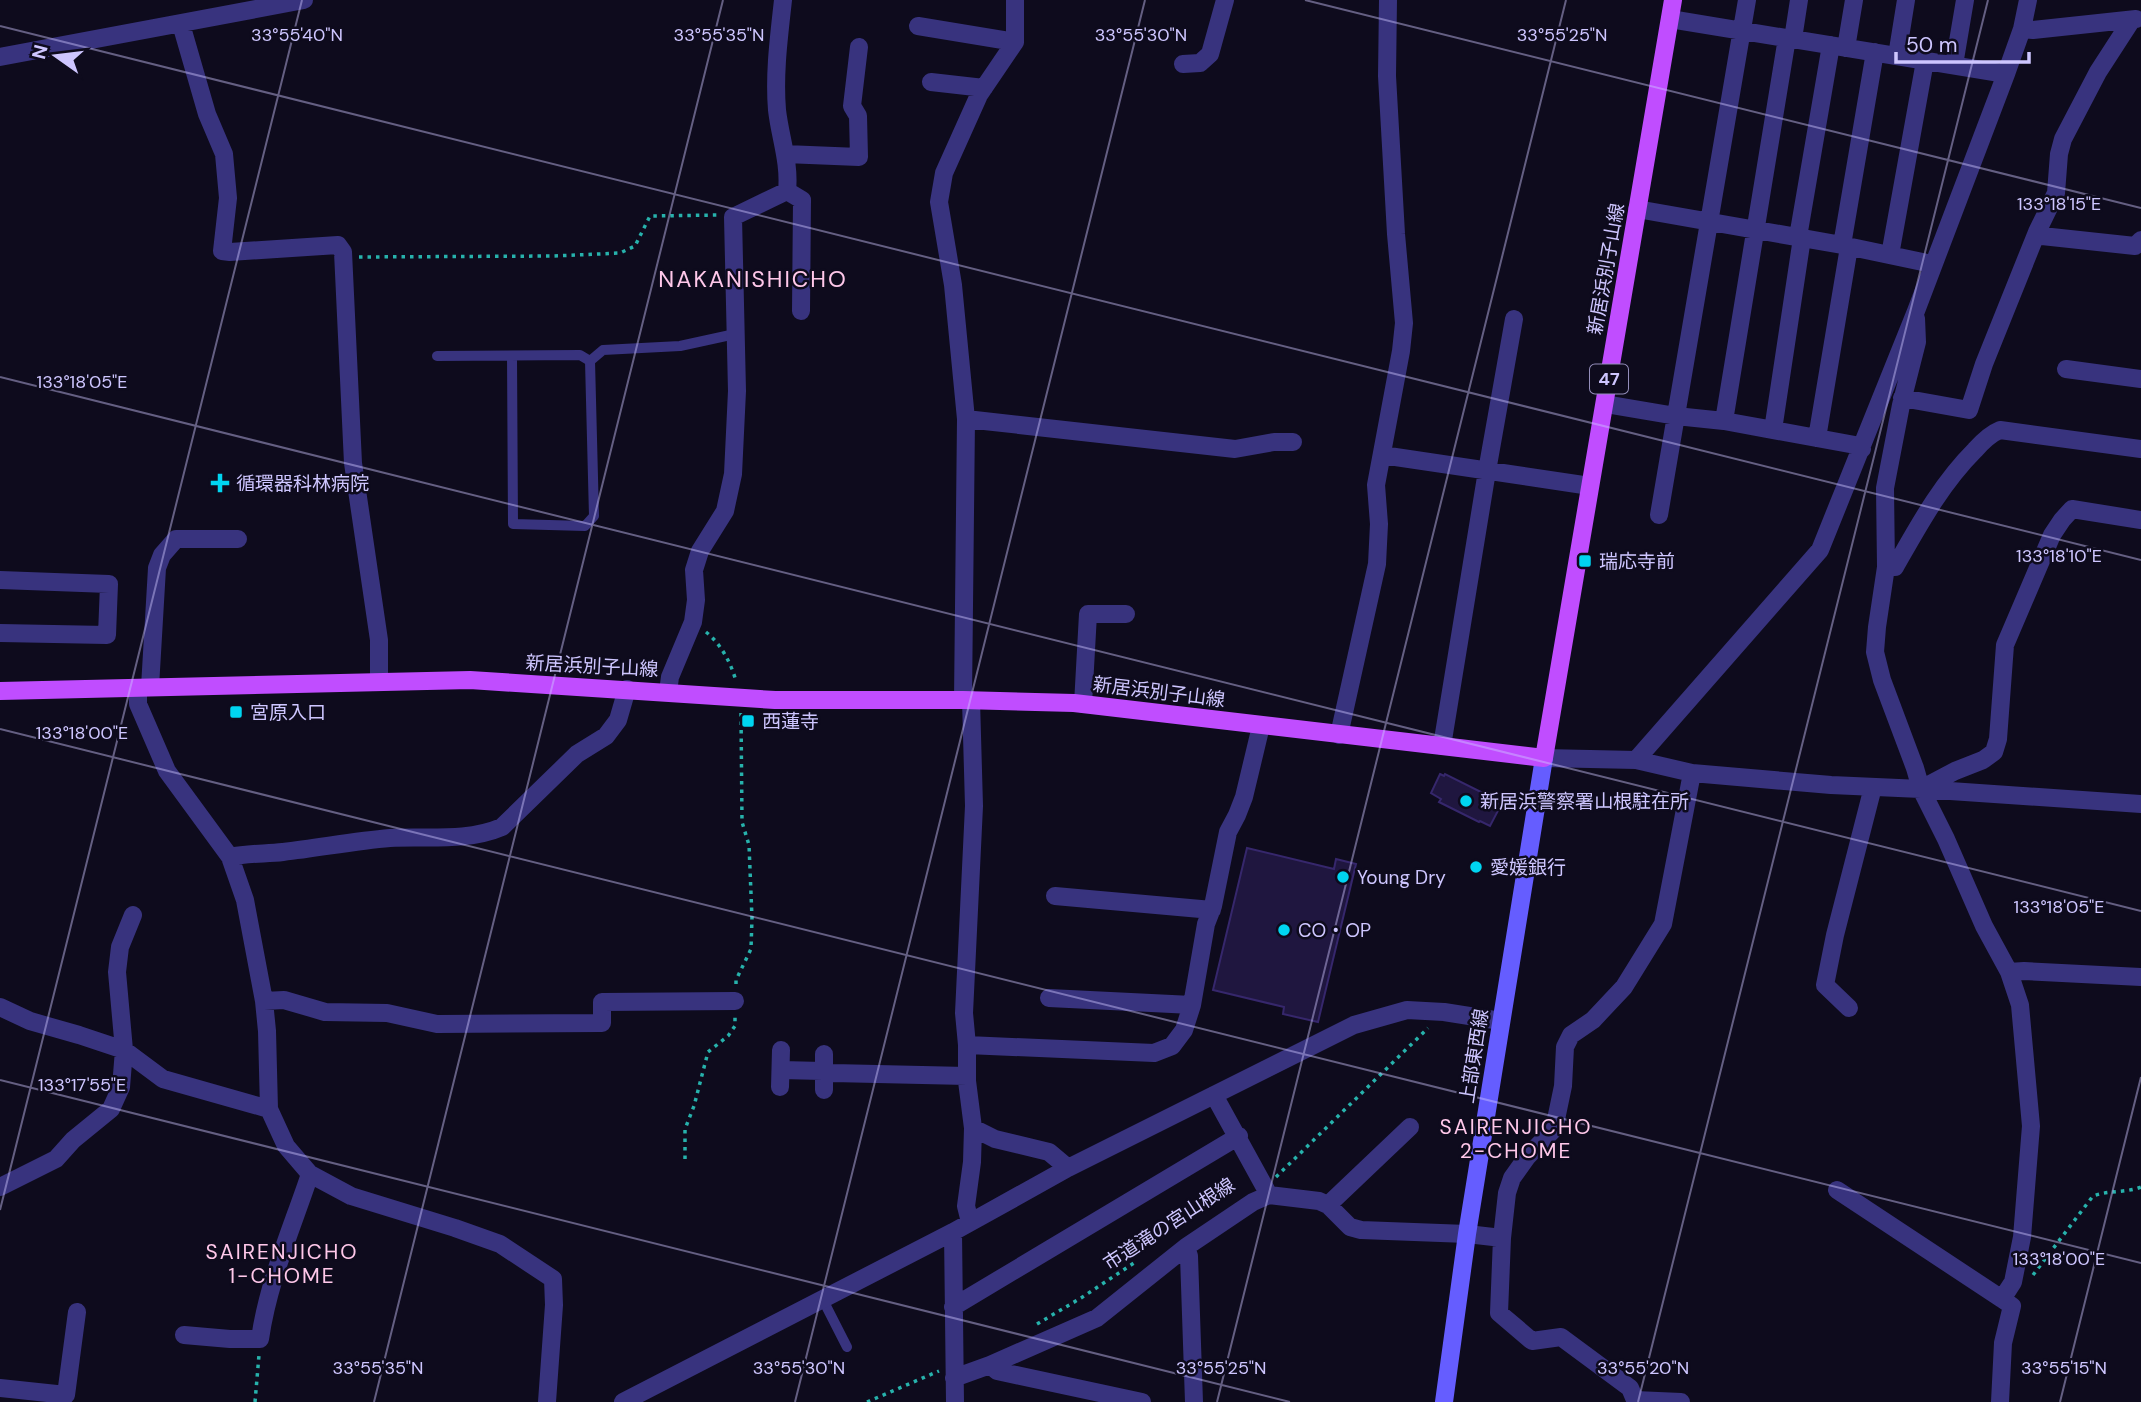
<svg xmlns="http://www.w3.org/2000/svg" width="2141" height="1402" viewBox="0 0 2141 1402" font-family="'DM Sans','Noto Sans JP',sans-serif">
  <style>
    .building { fill: #1f163f; stroke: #36276c; stroke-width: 2 }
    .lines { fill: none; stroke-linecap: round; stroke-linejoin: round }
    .path { stroke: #27b2ac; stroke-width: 3.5; stroke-dasharray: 3.5 5; stroke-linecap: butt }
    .lane { stroke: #38337e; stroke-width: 10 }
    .street { stroke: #38337e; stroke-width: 18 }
    .secondary { stroke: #655dff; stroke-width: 18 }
    .primary { stroke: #c04dff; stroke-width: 18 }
    .ticks { fill: none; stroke: #cec6ff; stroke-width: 2; stroke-opacity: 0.45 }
    .poi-dot { fill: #00d5f1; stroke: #0e0b1d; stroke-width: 2.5 }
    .labels { text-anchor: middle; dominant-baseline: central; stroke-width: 5; stroke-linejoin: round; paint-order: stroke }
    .shield { fill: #0e0b1d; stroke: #948ebb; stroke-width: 2 }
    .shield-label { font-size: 18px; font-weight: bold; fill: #cec6ff }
    .street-label { font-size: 19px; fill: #cec6ff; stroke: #0e0b1d }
    .poi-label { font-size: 19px; fill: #cec6ff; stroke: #0e0b1d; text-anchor: start }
    .neighbourhood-label { font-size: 21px; letter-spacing: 2px; fill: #ffc8ea; stroke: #0e0b1d }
    .quarter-label { font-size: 23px; letter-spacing: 2px; fill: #ffc8ea; stroke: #0e0b1d }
    .ticks-label { font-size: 18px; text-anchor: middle; fill: #cec6ff; stroke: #0e0b1d; stroke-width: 5; stroke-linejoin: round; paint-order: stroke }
  </style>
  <rect width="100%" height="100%" fill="#0e0b1d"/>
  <!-- building -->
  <path class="building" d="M1440,774l4,2 1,-2 46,23 -1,2 11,6 -11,21 -10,-5 -1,1 -40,-20 2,-3 -10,-6z
    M1247,848l87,21 2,-10 20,5 -38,158 -35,-8 1,-7 -71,-17z"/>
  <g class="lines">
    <!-- path -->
    <path class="path" d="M359,257l195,-1 66,-3 15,-7 15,-30 67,-1
      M706,632c15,12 25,31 30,49
      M736,984v-4l15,-31 1,-31 -3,-73 -7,-23 -1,-109
      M685,1159v-30l9,-23 14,-54 20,-16 7,-10v-10
      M1276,1177l152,-149
      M2033,1275l60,-79c16,-6 33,-3 48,-9
      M1037,1324l44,-26 56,-37
      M255,1402l4,-47
      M867,1402l72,-31"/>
    <!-- lane -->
    <path class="lane" d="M437,356l143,-1 10,6
      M512,356l1,168 72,2 9,-10 -4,-155 13,-11 77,-4 55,-12
      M822,1298l25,49"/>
    <!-- street -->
    <path class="street" d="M1670,19l336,55
      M181,24l26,90 17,40 4,44 -6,53 8,1 108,-7 5,7 10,211 26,177v41
      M918,26l97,16
      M2022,29l11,1 103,-11
      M1793,39l6,-39
      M1846,48l8,-48
      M1897,56l9,-56
      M0,57l304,-57
      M1183,64l17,-1 10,-9 15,-54
      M1954,65l11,-65
      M931,82l53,6
      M785,154l74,3 -1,-41 -6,-10 7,-59
      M787,191l15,9 -1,111
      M1637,209l205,36 90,19
      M2037,232l5,4 93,10 6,-6
      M1798,237l33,-192
      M1842,245l33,-193
      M1890,255l35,-194
      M1916,318l1,24 -16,63 -16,83 1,79 -9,60 -2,25 7,28 33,88 6,21
      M2066,369l75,10
      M1902,398l67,12 15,-46 53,-132 19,-39 3,-39 4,-15 35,-67 33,-51
      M1605,404l71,12 48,5 131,24 7,4
      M966,419l269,30 39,-7h19
      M1724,421l63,-383
      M1773,430l29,-192
      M1817,438l32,-191
      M1382,455l208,31
      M1659,515l88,-515
      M1886,567h9c24,-42 46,-83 80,-117 8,-9 15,-16 25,-20l141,19
      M0,580l109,4 -2,51 -107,-2
      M150,687l7,-119 5,-13 14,-16h62
      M138,688v16l29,67 63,86 15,43 19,101 3,30 2,78 17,37 24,28 41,22 104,32 45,16 53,35 1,26 -7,97
      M668,692l2,-15 23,-55 3,-22 -2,-30 6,-19 25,-40 8,-37 4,-83 -4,-174 54,-26c3,-28 -7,-54 -10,-81 -3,-37 2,-73 6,-110
      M963,700l3,-281 -13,-134 -14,-83 5,-29 35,-78 36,-53v-42
      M1083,704l5,-90h38
      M1339,735l38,-171 2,-40 -3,-39 25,-134 3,-28 -8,-89 -9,-158 1,-76
      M1442,746l45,-275 27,-152
      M1544,758l92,2 56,13 139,12 90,4 25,50 38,87 25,46 11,33 11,121 -9,111 -9,45 -11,17 10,7 -9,37 -3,59
      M1636,760l184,-210 96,-239 90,-237 16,-45 6,-29
      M1921,789l34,-18 28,-11 11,-8 4,-13 7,-94 47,-110 10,-15 10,-11 69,11
      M1921,789l220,15
      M230,857c18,-4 35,-3 53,-5 36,-4 71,-11 107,-14 37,-2 77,4 112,-11l75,-73 29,-18 12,-16 9,-31
      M1055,896l157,14
      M2009,972l15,-1 117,6
      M1049,998l143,7
      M264,1001l20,-1 41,12 62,1 50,11 165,-1v-21l133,-1
      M0,1007l30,14 49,14 45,15 39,29 106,30
      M1849,1008l-24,-23 10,-50 38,-148
      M967,1045l187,8 18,-7 12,-16 8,-25 14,-81 7,-18 15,-74 9,-17 7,-18 17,-71
      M781,1070l42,1 9,2 135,3
      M780,1087l1,-37
      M824,1090v-36
      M1214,1095l55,100 50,6 9,4
      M1410,1127l-82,78 22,22 11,3 106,4 35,4
      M973,1128l22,11 54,13 19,16
      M0,1187l56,-28 17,-19 38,-31 10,-22 3,-37 -7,-78 3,-25 13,-32
      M1837,1190l165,109
      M970,1222l-4,-16 6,-44 1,-34 -6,-47v-36l-3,-32 10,-207 -3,-106
      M953,1232l2,170
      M1186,1247l3,9 5,146
      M953,1307l286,-171
      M184,1335l46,4h30c8,-57 32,-111 50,-165
      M990,1365l7,6 145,31
      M954,1378l36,-13 107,-47 89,-71 67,-45 16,-7
      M0,1388l66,7 11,-83
      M623,1402l330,-170 115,-64 286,-143 53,-15 37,2 57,9
      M1681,1402l-46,-2 -5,-12 -69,-51 -29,4 -33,-28 3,-75 5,-45 5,-15 15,-21 27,-28 9,-43 2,-39 6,-12 22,-15 31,-33 39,-63 29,-151"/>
    <!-- secondary -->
    <path class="secondary" d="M1444,1402l23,-168 77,-476"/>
    <!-- primary -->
    <path class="primary" d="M0,691l470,-11 305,20h188l111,3 470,55 129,-758"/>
  </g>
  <!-- ticks -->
  <path class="ticks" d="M1305,0l836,208M0,26l2141,534M0,377l2141,534M0,729l2141,534M0,1080l1290,322M0,1210l302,-1210M374,1402l349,-1402M795,1402l350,-1402M1217,1402l349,-1402M1638,1402l350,-1402M2060,1402l81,-325"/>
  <!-- markers -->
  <g class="poi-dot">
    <path d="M216.5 472.5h7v7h7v7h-7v7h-7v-7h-7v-7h7z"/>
    <rect x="1578" y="554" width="14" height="14" rx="3.5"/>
    <rect x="229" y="705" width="14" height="14" rx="3.5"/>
    <rect x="741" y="714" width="14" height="14" rx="3.5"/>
    <circle cx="1466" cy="801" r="7"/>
    <circle cx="1476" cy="867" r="7"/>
    <circle cx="1343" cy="877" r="7"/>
    <circle cx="1284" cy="930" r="7"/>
  </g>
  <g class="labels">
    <!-- shield labels -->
    <rect class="shield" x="1590" y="364.5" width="38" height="29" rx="5"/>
    <g class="shield-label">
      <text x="1609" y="379">47</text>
    </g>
    <!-- street labels -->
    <g class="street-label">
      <text transform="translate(1606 269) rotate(-80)">新居浜別子山線</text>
      <text transform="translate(592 666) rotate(3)">新居浜別子山線</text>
      <text transform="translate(1159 692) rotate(7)">新居浜別子山線</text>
      <text transform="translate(1474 1056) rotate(-81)">上部東西線</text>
      <text transform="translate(1169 1224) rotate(-33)">市道滝の宮山根線</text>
    </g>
    <!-- poi labels -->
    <g class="poi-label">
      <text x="236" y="483">循環器科林病院</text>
      <text x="1599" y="561">瑞応寺前</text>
      <text x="250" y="712">宮原入口</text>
      <text x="762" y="721">西蓮寺</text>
      <text x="1480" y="801">新居浜警察署山根駐在所</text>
      <text x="1490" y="867">愛媛銀行</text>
      <text x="1357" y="877">Young Dry</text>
      <text x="1298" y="930">CO・OP</text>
    </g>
    <!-- neighbourhood labels -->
    <g class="neighbourhood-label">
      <text x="1516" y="1127">SAIRENJICHO<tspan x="1516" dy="24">2-CHOME</tspan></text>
      <text x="282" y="1252">SAIRENJICHO<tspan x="282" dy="24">1-CHOME</tspan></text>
    </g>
    <!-- quarter labels -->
    <g class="quarter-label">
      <text x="753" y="279">NAKANISHICHO</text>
    </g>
  </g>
  <g class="ticks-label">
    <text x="297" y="41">33°55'40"N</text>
    <text x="719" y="41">33°55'35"N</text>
    <text x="1141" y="41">33°55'30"N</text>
    <text x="1562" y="41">33°55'25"N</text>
    <text x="2059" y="210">133°18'15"E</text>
    <text x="82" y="388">133°18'05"E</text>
    <text x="2059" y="562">133°18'10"E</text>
    <text x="82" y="739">133°18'00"E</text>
    <text x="2059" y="913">133°18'05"E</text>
    <text x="82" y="1091">133°17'55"E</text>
    <text x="2059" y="1265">133°18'00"E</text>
    <text x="378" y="1374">33°55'35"N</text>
    <text x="799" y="1374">33°55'30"N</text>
    <text x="1221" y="1374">33°55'25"N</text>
    <text x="1643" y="1374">33°55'20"N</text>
    <text x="2064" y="1374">33°55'15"N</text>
  </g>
  <!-- north arrow -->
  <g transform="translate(56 56) rotate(284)" stroke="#0e0b1d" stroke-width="5" paint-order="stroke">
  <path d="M0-5L12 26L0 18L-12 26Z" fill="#cec6ff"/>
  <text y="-10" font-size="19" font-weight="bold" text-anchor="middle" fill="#cec6ff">N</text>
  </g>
  <!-- scale -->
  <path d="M1896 52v10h133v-10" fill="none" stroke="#cec6ff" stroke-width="3.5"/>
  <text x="1906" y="52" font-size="21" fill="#cec6ff" stroke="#0e0b1d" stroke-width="5" paint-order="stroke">50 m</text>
</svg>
